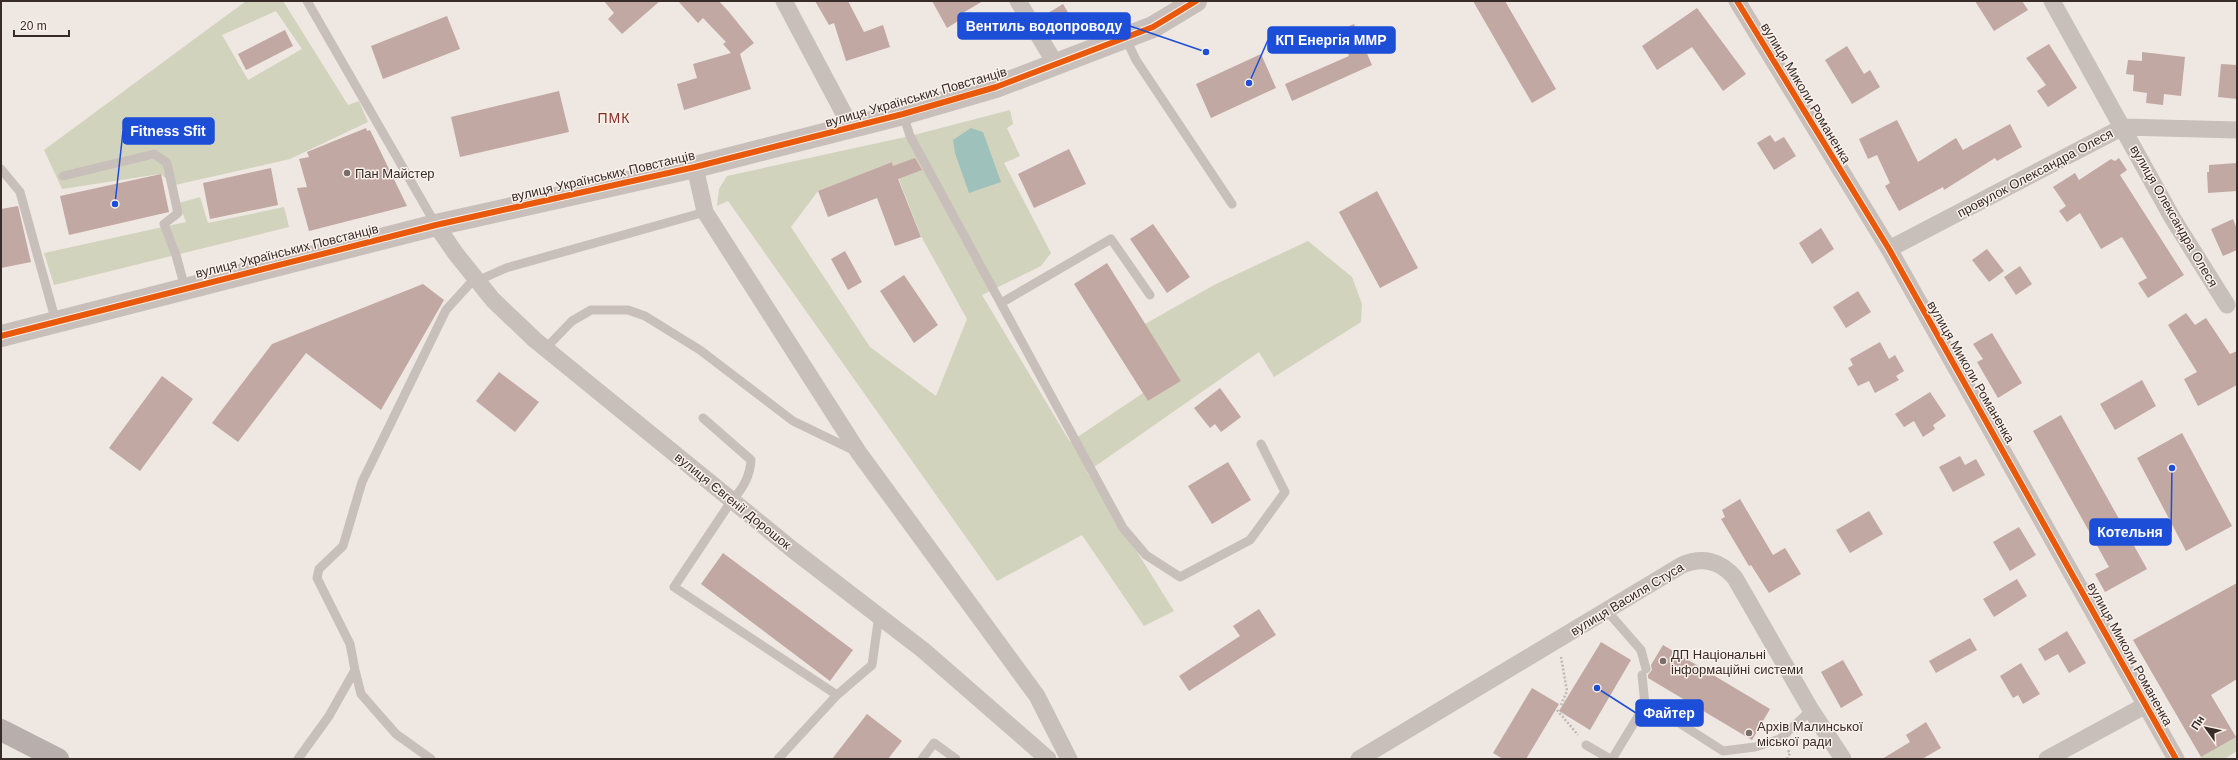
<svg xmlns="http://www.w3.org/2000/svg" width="2238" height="760" viewBox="0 0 2238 760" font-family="Arial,sans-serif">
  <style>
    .green { fill: #d2d3bc; fill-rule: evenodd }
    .water { fill: #9ec1bc }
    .building { fill: #c2a8a3 }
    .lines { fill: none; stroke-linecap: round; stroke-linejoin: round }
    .path { stroke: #c0b8b4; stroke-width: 2.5; stroke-dasharray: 2 2; stroke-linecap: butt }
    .service { stroke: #c8bfbb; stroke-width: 9 }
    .minor { stroke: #c8bfbb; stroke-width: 17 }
    .tertiary { stroke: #c8bfbb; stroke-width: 22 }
    .secondary { stroke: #b8afac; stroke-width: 22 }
    .cycleway-casing { stroke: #faf1ea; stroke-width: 8 }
    .cycleway { stroke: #e8590c; stroke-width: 6 }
    .poi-dot { fill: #786d6a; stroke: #faf1ea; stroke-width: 1.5 }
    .labels { text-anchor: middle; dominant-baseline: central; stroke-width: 3; stroke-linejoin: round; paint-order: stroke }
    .street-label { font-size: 13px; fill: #382c29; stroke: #faf1ea }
    .poi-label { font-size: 13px; fill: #382c29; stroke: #faf1ea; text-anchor: start }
    .neighbourhood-label { font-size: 14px; letter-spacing: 1px; fill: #892b20; stroke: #faf1ea }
    .leader { fill: none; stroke: #1d4ed8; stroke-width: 1.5 }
    .callout-dot { fill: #1d4ed8; stroke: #faf1ea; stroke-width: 1.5 }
    .callout { fill: #1d4ed8; stroke: #1d4ed8; stroke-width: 1.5 }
    .callout-label { font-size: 14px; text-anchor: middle; font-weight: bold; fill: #fff }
  </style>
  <rect width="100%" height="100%" fill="#eee7e2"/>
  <!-- green -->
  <path class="green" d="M246,1h37l65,104 11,-4 9,21 -78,37 -115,26 -15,-11 -98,15 -18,-39zM276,11l26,38 -54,31 -26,-45z
    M1010,110l3,14 -6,4 13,28 -16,7 47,90 -10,13 -59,29 88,147 73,-49 5,8 33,-20 -36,-57 69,-39 94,-44 44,36 10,27 -1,18 -87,55 -15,-25 -172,120 87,139 -30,15 -62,-91 -85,46 -269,-380 -11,5 2,-17 8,-13 183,-40zM892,162l29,74 46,83 -31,77 -66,-49 -79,-120 27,-36z
    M200,197l8,26 76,-16 5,20 -235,58 -10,-32 142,-31 -7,-19z
    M2237,736v15l-13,8h-22l-1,-2z"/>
  <!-- water -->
  <path class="water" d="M971,128l12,4 18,50 -32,11 -14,-40 -2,-13z"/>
  <!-- building -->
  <path class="building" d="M604,1h56l-38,33 -14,-15 6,-6z
    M678,1h41l10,11 25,31 -14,11 11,35 -67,21 -7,-26 20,-6 -4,-14 38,-11 -8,-9 3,-2 -23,-24 -5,5z
    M815,1h33l16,31 19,-7 7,22 -44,14 -12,-38 -5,2z
    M932,1h51l-22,13 2,4 -16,10z
    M1473,1h32l51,88 -24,14z
    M1975,1h47l6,9 -34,21z
    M1063,4l9,15 -20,12 -9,-15z
    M1697,8l49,66 -23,17 -31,-44 -35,23 -15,-24z
    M447,16l13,33 -77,30 -12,-33z
    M1354,24l18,41 -80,36 -7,-17 64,-28 -11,-25z
    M285,30l8,16 -47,24 -8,-16z
    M2049,44l28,44 -29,19 -11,-16 9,-6 -20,-27z
    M1847,46l17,28 6,-4 10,17 -28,17 -27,-44z
    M2142,52l43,5 -4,39 -17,-2 -1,11 -17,-2 1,-10 -14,-2 1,-16 -8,-1 2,-14 14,1z
    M1261,54l15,34 -65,30 -15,-34z
    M2221,64l16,1v34l-19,-2z
    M559,91l10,41 -109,25 -9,-40z
    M1897,120l21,42 38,-24 7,12 47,-26 12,23 -25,14 -2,-3 -51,32 -1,-3 -44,24 -14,-25 5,-3 -13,-28 -9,4 -9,-20z
    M366,128l1,3 3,-1 37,76 -98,25 -12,-43 10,-1 -8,-28 10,-2 -2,-5z
    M1770,135l5,7 9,-5 12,19 -22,14 -17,-27z
    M1069,149l17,35 -52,24 -16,-34z
    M915,158l7,12 -24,9 23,58 -26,9 -18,-48 -49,19 -10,-26 74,-29 1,4z
    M2119,158l8,12 -7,5 64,100 -36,23 -10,-15 9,-5 -25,-41 -21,12 -21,-36 -13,9 -8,-11 7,-5 -13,-19 22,-14 4,7 32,-21 4,2z
    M2237,163v28l-29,2 -1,-21h2v-7z
    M271,168l7,37 -68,14 -7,-36z
    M161,174l8,38 -100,23 -9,-39z
    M1377,191l41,77 -38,20 -41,-76z
    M18,206l13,56 -30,6v-59z
    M2233,219l4,10v21l-14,6 -12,-27z
    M1153,224l37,53 -23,16 -37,-54z
    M1821,228l13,21 -22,15 -13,-21z
    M1987,249l17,22 -15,11 -17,-22z
    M845,251l17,31 -14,8 -17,-31z
    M1107,263l74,118 -33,20 -74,-117z
    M2020,266l12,18 -16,11 -12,-18z
    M904,275l34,50 -24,18 -34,-52z
    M423,284l21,16 -63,110 -75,-57 -68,89 -26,-19 60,-79z
    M1858,291l13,21 -25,16 -13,-21z
    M2186,313l9,12 11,-7 24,36 7,-3v34l-39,21 -14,-27 13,-7 -29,-47z
    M1992,333l30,50 -24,15 -21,-36 6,-3 -10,-15z
    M1880,342l9,17 6,-4 9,16 -8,5 3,4 -24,13 -6,-12 -11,5 -10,-18 5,-3 -3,-6z
    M499,372l40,30 -24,30 -39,-31z
    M162,376l31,23 -53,72 -31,-23z
    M2142,380l14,26 -41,24 -15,-26z
    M1220,388l21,29 -20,15 -6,-8 -5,4 -16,-20z
    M1930,392l16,24 -13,9 2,4 -12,8 -9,-16 -10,6 -9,-13z
    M2061,415l86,154 -42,23 -10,-18 14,-7 -76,-136z
    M2182,433l50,93 -46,25 -49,-93z
    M1960,456l5,9 11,-6 9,16 -32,17 -14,-25z
    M1228,462l23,38 -39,24 -24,-38z
    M1740,499l33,56 12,-7 16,26 -32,19 -18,-28 -2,1 -28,-47 4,-2 -3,-7z
    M1869,511l14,23 -33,19 -14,-23z
    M2019,527l17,28 -26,16 -17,-29z
    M723,553l130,97 -23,31 -129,-97z
    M2017,579l10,17 -33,21 -11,-18z
    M2237,583v96l-26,16 25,42 -35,20 -68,-117z
    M1259,609l17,26 -87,56 -10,-15 61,-40 -7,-10z
    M2067,631l19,32 -17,10 -11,-19 -13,7 -7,-12z
    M1970,638l7,12 -41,23 -7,-12z
    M1601,642l30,18 -41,70 -31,-19z
    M1663,645l107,64 -18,31 -104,-62v-3l4,-5 -1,-5z
    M1843,660l20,35 -22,13 -20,-36z
    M2021,663l19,31 -17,10 -5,-9 -5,3 -13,-22z
    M1532,688l27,16 -33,55h-23l-10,-6z
    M867,714l35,27 -14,18h-56z
    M1926,722l15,26 -19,11h-40l28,-17 -4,-7z"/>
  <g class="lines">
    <!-- path -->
    <path class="path" d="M1561,705l6,-14 -6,-34
      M1557,710l21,25
      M1787,759l3,-6 -3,-4"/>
    <!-- service -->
    <path class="service" d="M307,1l129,224
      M1125,37l11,23 96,144
      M903,114l7,22 213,392 23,27 34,22 70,-37 35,-48 -24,-48
      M1,169l19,23 36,130
      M63,176l91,-22 13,9 11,50 -14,11 12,31 9,33
      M477,281l29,-13 199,-56
      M1001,303l110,-64 39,56
      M545,349l27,-28 19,-11h37l17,6 55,34 93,71 60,29
      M703,418l48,42c-1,16 -8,29 -19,40l-58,87 163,108
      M1607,611l34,39 5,19
      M355,670l6,24 35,40 35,25
      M1642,675l3,30
      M1586,745l24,14
      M298,759l31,-43 26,-46 -5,-26 -33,-66 2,-9 24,-23 19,-64 84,-172 29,-32
      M778,759l59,-64 35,-30 7,-50
      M922,759l12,-16 22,16
      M1612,759l33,-54 14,5 64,41 32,-4 25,-8 31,-29"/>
    <!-- minor -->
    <path class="minor" d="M784,1l67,126
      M1018,1l37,62
      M1737,1l152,248 287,510
      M2052,1l121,218 54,86
      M695,167l10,45 154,241 178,243 32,63
      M436,225l20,29 37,46 42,40 258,210 130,100 125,109
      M1889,249l234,-122 114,3
      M1359,759l323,-194c21,-9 39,-4 53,13l76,132 32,49
      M2047,759l99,-54"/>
    <!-- tertiary -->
    <path class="tertiary" d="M1,336l435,-111 259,-58 208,-53 93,-27 157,-60 43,-26"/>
    <!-- secondary -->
    <path class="secondary" d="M1,730l57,29"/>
    <defs>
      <path id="cycleway" d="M1737,1l152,248 287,510
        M1,336l435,-111 259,-58 208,-53 93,-27 157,-60 43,-26"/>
    </defs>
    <!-- cycleway casing -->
    <use href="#cycleway" class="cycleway-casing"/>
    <!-- cycleway -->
    <use href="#cycleway" class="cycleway"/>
  </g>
  <!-- markers -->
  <g class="poi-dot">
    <circle cx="347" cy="173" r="4"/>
    <circle cx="1663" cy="661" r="4"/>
    <circle cx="1749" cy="733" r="4"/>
  </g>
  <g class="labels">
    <!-- street labels -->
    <g class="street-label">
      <text transform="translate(1806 93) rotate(59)">вулиця Миколи Романенка</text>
      <text transform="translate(916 97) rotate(-16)">вулиця Українських Повстанців</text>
      <text transform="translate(2035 173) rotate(-28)">провулок Олександра Олеся</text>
      <text transform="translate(603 176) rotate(-13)">вулиця Українських Повстанців</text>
      <text transform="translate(2174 216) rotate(60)">вулиця Олександра Олеся</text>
      <text transform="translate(287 251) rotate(-14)">вулиця Українських Повстанців</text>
      <text transform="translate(1971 372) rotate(60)">вулиця Миколи Романенка</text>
      <text transform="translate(733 501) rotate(39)">вулиця Євгенії Дорошок</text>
      <text transform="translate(1627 599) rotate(-31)">вулиця Василя Стуса</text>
      <text transform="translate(2130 654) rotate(61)">вулиця Миколи Романенка</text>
    </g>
    <!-- poi labels -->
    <g class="poi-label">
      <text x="355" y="173">Пан Майстер</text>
      <text x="1671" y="654">ДП Національні<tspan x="1671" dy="15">інформаційні системи</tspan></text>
      <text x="1757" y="726">Архів Малинської<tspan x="1757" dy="15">міської ради</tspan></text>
    </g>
    <!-- neighbourhood labels -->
    <g class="neighbourhood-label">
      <text x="614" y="118">ПМК</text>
    </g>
  </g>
  <!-- callouts -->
  <path class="leader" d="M1206 52L1130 26M1249 83L1268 40M115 204L123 131M2172 468L2171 532M1597 688L1636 713"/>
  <g class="callout-dot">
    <circle cx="1206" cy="52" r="4"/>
    <circle cx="1249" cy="83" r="4"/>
    <circle cx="115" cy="204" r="4"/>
    <circle cx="2172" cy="468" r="4"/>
    <circle cx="1597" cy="688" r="4"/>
  </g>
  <g class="callout">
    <rect x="958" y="13" width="172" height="26" rx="4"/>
    <rect x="1268" y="27" width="127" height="26" rx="4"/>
    <rect x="123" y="118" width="91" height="26" rx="4"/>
    <rect x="2090" y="519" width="81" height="26" rx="4"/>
    <rect x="1636" y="700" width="67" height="26" rx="4"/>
  </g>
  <g class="callout-label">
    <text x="1044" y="31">Вентиль водопроводу</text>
    <text x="1331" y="45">КП Енергія ММР</text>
    <text x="168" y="136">Fitness Sfit</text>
    <text x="2130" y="537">Котельня</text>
    <text x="1669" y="718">Файтер</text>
  </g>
  <!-- border -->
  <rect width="2238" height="760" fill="none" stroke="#382c29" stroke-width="4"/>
  <!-- north arrow -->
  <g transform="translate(2206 728) rotate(303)" stroke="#faf1ea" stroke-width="3" paint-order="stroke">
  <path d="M0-3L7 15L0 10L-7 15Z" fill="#382c29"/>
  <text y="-6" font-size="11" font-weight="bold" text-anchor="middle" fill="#382c29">Пн</text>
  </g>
  <!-- scale -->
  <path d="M14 30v6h55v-6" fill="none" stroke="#382c29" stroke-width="2"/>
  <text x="20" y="30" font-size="12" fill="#382c29" stroke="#faf1ea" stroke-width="3" paint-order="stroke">20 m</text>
</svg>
